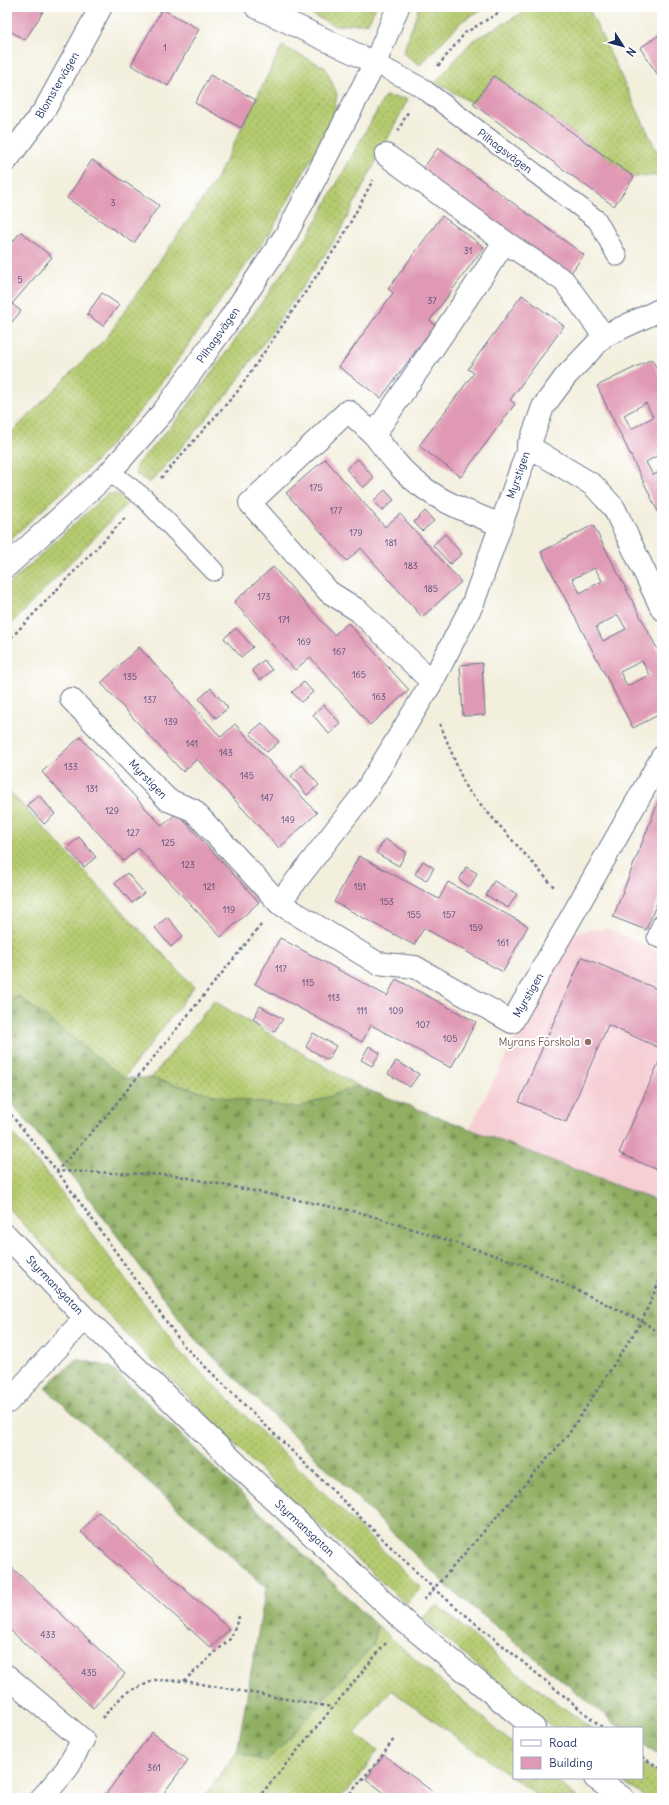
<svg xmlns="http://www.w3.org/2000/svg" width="669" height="1805" viewBox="0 0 669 1805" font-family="Delius,sans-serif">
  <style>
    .built { fill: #f6cfd5 }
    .grass { fill: url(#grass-dots); stroke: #687d66 }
    .forest { fill: url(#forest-firs); stroke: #566f60 }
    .building { fill: #e099b4; fill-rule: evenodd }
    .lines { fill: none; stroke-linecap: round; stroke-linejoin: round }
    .service-casing { stroke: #67728a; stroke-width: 21 }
    .minor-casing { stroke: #67728a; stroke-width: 24 }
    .path { stroke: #67728a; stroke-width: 2.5; stroke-dasharray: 3 3; stroke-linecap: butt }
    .service { stroke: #fff; stroke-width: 19 }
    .minor { stroke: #fff; stroke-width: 22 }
    .education-dot { fill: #8d6e63; stroke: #fff; stroke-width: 1.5 }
    .labels { text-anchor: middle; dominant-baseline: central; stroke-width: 4; stroke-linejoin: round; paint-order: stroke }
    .number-label { font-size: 9px; fill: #4c4a74 }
    .street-label { font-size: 11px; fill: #1b2f5e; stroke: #fff }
    .education-label { font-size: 11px; fill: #785e54; stroke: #fff; text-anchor: end }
  </style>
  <defs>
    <pattern id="grass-dots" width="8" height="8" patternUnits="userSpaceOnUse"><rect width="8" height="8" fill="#b5cb6f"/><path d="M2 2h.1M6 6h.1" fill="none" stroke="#92a55e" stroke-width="1.8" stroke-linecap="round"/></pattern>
    <pattern id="forest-firs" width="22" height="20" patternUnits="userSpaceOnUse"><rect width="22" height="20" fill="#90af62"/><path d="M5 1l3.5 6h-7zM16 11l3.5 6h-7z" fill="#758f54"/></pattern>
  </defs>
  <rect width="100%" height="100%" fill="#fff"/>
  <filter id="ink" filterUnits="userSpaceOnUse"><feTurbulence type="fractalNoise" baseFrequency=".025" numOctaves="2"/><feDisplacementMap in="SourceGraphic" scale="8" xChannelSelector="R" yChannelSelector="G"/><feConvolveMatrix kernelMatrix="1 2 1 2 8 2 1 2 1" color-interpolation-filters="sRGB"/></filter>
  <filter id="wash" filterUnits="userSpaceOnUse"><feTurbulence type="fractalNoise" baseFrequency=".012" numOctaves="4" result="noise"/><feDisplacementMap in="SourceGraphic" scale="16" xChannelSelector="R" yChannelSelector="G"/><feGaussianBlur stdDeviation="0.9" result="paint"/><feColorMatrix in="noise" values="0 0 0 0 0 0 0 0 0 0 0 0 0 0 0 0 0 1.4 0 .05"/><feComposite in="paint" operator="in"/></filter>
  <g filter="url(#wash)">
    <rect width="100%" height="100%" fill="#f3efdd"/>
    <!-- built -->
    <path class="built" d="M608,928l54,26v249l-193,-74 100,-196z"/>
    <!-- grass -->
    <path class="grass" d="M297,7h79l-8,16 -33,3z
      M419,7h67l-24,14 -42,44 -17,-12z
      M533,7h55l74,155v13l-28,2 -140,-101 -21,28 -37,-22 36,-41z
      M282,46l43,21 12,27 -4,25 -60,109 -128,177 -51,58 -87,79v-105l99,-99 110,-158z
      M385,96l23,3 -71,138 -106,153 -81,93 -14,-9 1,-10 44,-49 65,-90 62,-89z
      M115,493l14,9 -122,126v-42l100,-92z
      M7,789l187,198 -70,91 -105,-81 -12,4z
      M214,1001l144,85 -61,22 -75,-11 -71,-19z
      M7,1127l42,49 131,176 241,236 -15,16 -134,-122 -145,-147 -120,-128z
      M437,1605l80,68 74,55h-37l-27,-20 -105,-90z
      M377,1626l137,119v33h38l26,20h-37l-150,-108 -36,44 23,16 -20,29 -18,19h-137l34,-46 30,10 105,-116z
      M642,1763l20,13v22h-16l-27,-20h23z"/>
    <!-- forest -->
    <path class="forest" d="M19,996l105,82h27l71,19 75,11 61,-22 304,117v553l-20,-12v-16h-22l-172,-141 -253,-248 -120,-159 -68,-83v-96z
      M76,1359l35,8 266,259 -5,20 -105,116 -30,-10 29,-164 -221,-200z"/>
    <g id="blocks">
      <!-- building -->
      <path class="building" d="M7,7h39l-21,33 -18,-11z
        M162,9l37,20 -31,57 -37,-21z
        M662,33v48l-22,-33z
        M210,75l46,25 -15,28 -46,-25z
        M494,76l140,101 -20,29 -141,-102z
        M438,148l146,107 -17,23 -146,-107z
        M92,160l67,45 -25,38 -67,-45z
        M442,216l42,31 -54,73 5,5 -54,73 -42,-31 54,-74 -5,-4z
        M21,232l31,25 -40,47 9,7 -14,17v-80z
        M102,293l17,12 -16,21 -16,-12z
        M522,295l42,31 -54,74 5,4 -54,73 -42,-31 55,-73 -6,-4z
        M652,359l10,21v73l-16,9 7,13 9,-4v49l-65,-134zM646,403l7,14 -22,12 -7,-14z
        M325,459l60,68 15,-13 61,68 -39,35 -61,-69 -14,13 -61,-68z
        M358,459l16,19 -11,10 -17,-19z
        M385,490l9,10 -12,11 -9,-10z
        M425,511l9,10 -12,10 -8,-9z
        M593,525l69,133v55l-29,15 -92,-176zM595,568l7,13 -22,12 -8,-14zM618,615l8,14 -23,12 -7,-14zM642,661l8,14 -23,11 -7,-14z
        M445,534l17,20 -12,10 -17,-19z
        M273,567l61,68 14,-12 61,67 -39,35 -60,-68 -15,13 -61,-68z
        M236,628l17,19 -12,10 -17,-19z
        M139,647l82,90 14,-13 82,89 -38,35 -82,-89 -14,13 -82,-89z
        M264,660l8,10 -12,10 -8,-10z
        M482,663l3,52 -22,1 -3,-51z
        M304,682l9,10 -12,10 -9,-10z
        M211,688l17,20 -12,10 -17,-19z
        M324,705l17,19 -12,10 -16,-19z
        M262,723l17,19 -12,10 -17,-19z
        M80,737l82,89 15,-13 82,89 -38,35 -83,-89 -14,13 -82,-89z
        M302,765l17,20 -12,10 -16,-19z
        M662,792v98l-16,40 -33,-13z
        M39,795l16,19 -11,10 -17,-19z
        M79,837l17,20 -12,10 -17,-19z
        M385,839l21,13 -7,14 -23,-13z
        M359,856l80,43 9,-17 80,44 -25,46 -79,-44 -10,17 -80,-43z
        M423,861l11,7 -8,13 -11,-7z
        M466,867l11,6 -7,14 -11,-7z
        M127,873l17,20 -12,10 -17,-20z
        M494,881l23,13 -9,14 -22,-13z
        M167,917l16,19 -12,11 -16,-19z
        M280,938l107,58 9,-17 80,43 -25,46 -80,-43 -9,17 -107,-58z
        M582,957l80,34v58l-54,-24 -42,97 -47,-20z
        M260,1006l23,13 -9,13 -21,-13z
        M313,1033l23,13 -8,14 -22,-13z
        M369,1046l11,7 -8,13 -11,-6z
        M662,1055v117l-43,-19z
        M396,1061l23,13 -9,13 -22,-13z
        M99,1512l130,117 -18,19 -130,-116z
        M7,1563l118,111 -32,34 -86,-81z
        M152,1732l36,28 -28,38h-57z
        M384,1755l57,43h-50l-25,-19z"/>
    </g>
  </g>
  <g filter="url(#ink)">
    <use href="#blocks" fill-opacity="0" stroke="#67728a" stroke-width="1"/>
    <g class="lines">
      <defs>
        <path id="service" d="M375,63l46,24 176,133 20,36
          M110,472l34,26 70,73
          M662,924l-5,13 5,2"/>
        <path id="minor" d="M256,7l119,56
          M386,155l119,87 59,39 40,55
          M7,160l38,-51 56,-102
          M374,435l-26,-24 -98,92 79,89 30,19 73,71
          M528,446l65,39 21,23 48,101
          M501,525c-27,-11 -57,-21 -81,-40 -18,-13 -32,-32 -46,-50l131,-193
          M7,566l103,-94 53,-60 66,-92 58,-87 88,-170 23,-56
          M71,699l97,101 25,10 86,93 98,60 38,4 97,55 150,-265
          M279,903l86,-111 67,-110 41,-79 70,-196 23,-31 38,-40 58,-27
          M7,1236l78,82 181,174 138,129 130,107
          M8,1402l77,-84
          M7,1676l76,64 -17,30 -24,28
          M595,1778l28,20"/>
      </defs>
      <!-- service casing -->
      <use href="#service" class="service-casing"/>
      <!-- minor casing -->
      <use href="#minor" class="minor-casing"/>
      <!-- path -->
      <path class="path" d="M438,66l27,-33 43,-26
        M398,131l11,-21
        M161,478l76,-86 104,-152 32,-60
        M7,642l119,-125
        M440,724l26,64 89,100
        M261,925l-155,191 -49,55 117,4 188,38 160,51 120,57 20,14
        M7,1110l50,61 127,175 250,243 169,139
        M424,1600l144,-165 74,-114 20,-46
        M184,1681l47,-43 9,-24
        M102,1718l23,-25 30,-13 29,1 148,26
        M642,1757l20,12
        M258,1798l128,-155
        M346,1798l33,-38 15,-21"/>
      <!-- service -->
      <use href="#service" class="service"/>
      <!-- minor -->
      <use href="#minor" class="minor"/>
    </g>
  </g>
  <!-- markers -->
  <circle class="education-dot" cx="588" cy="1042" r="4"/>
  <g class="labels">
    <!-- number labels -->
    <g class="number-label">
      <text x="165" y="47">1</text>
      <text x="113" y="202">3</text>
      <text x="468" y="250">31</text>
      <text x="20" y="279">5</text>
      <text x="432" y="300">37</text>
      <text x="316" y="487">175</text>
      <text x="336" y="510">177</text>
      <text x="356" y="532">179</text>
      <text x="391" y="542">181</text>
      <text x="411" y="565">183</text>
      <text x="431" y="588">185</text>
      <text x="264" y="596">173</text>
      <text x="284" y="619">171</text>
      <text x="304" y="641">169</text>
      <text x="339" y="651">167</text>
      <text x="359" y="674">165</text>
      <text x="130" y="676">135</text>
      <text x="379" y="696">163</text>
      <text x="150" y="699">137</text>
      <text x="171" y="721">139</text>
      <text x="192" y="743">141</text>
      <text x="226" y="752">143</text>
      <text x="71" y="766">133</text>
      <text x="247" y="775">145</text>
      <text x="92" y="788">131</text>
      <text x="267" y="797">147</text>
      <text x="112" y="810">129</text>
      <text x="288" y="819">149</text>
      <text x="133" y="832">127</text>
      <text x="168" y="842">125</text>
      <text x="188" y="864">123</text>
      <text x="209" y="886">121</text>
      <text x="360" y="886">151</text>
      <text x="387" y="901">153</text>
      <text x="229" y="909">119</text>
      <text x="414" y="914">155</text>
      <text x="449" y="914">157</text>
      <text x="476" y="927">159</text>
      <text x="503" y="942">161</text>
      <text x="281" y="968">117</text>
      <text x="308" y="982">115</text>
      <text x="334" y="997">113</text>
      <text x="362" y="1010">111</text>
      <text x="396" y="1010">109</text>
      <text x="423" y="1024">107</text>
      <text x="450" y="1038">105</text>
      <text x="48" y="1634">433</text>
      <text x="89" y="1672">435</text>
      <text x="154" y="1767">361</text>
    </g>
    <!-- street labels -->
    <g class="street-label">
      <text transform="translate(57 85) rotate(-60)">Blomstervägen</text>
      <text transform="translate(505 151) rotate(37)">Pilhagsvägen</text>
      <text transform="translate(218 335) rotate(-55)">Pilhagsvägen</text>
      <text transform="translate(518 475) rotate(-71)">Myrstigen</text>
      <text transform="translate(148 779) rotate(46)">Myrstigen</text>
      <text transform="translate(528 995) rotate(-60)">Myrstigen</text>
      <text transform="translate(55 1285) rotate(46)">Styrmansgatan</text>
      <text transform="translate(305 1528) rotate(43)">Styrmansgatan</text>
    </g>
    <!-- education labels -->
    <g class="education-label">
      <text x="580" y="1042">Myrans Förskola</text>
    </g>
  </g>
  <!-- margin -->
  <rect width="669" height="1805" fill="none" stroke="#fff" stroke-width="24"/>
  <!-- legend -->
  <rect x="513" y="1727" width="130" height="52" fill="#ffffff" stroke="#a4acbf"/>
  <rect x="521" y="1740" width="20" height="6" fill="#ffffff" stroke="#a4acbf"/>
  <text x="549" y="1747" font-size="12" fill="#1b2f5e">Road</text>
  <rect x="521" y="1757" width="20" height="12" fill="#e099b4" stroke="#a4acbf"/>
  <text x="549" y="1767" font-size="12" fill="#1b2f5e">Building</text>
  <!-- north arrow -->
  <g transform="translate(623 46) rotate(126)" stroke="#ffffff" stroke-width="3" paint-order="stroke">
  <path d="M0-3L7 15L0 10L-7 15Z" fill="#1b2f5e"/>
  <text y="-6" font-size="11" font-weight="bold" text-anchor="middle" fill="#1b2f5e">N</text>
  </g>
</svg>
